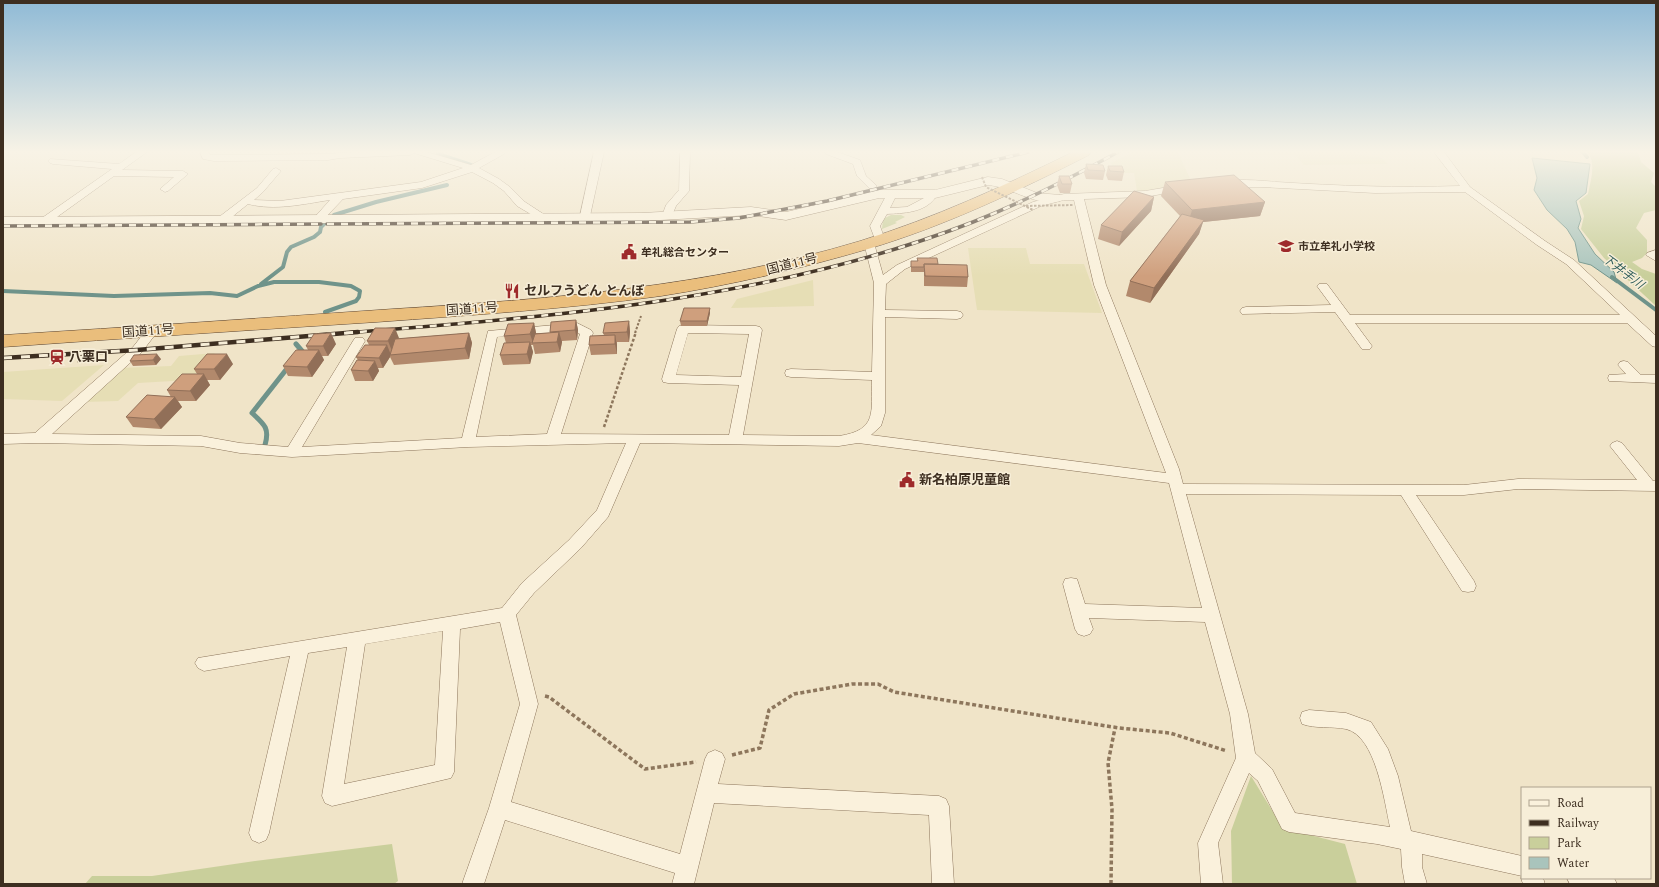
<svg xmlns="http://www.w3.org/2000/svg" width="1659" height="887" viewBox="0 0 1659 887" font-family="Spectral,'Noto Sans JP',serif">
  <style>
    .farmland { fill: #e6deb5 }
    .green { fill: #c9cf9b }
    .water { fill: #a9c4bc; stroke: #6f938a }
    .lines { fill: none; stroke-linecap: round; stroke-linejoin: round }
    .stream-far1 { stroke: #6f938a; stroke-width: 4 }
    .stream { stroke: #6f938a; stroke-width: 5 }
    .minor-casing { stroke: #8d765c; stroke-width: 1 }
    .tertiary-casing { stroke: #8d765c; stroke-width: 1 }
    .trunk-casing { stroke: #5b4430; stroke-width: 1 }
    .path-far2 { stroke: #8d765c; stroke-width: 2; stroke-dasharray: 2.5 1.5; stroke-linecap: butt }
    .path-far1 { stroke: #8d765c; stroke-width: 2.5; stroke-dasharray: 3 2; stroke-linecap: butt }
    .path { stroke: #8d765c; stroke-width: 3.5; stroke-dasharray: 4 2.5; stroke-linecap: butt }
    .minor { fill: #faf1dc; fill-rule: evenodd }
    .tertiary { fill: #faf1dc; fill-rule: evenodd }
    .trunk { fill: #eabe7c; fill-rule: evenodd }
    .rail-far1-casing { stroke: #3d2e20; stroke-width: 3.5 }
    .rail-casing { stroke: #3d2e20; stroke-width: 4.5 }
    .rail-far1 { stroke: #f7eed8; stroke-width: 2.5; stroke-dasharray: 7; stroke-linecap: butt }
    .rail { stroke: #f7eed8; stroke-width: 3; stroke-dasharray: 9; stroke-linecap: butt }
    .path-bridge { stroke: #8d765c; stroke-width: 2; stroke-dasharray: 2.5 1.5; stroke-linecap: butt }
    .wall { fill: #b2896c }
    .shaded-wall { fill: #916f58 }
    .building { fill: #cf9f7d; stroke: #916f58 }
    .labels { text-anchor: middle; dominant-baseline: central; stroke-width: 3; stroke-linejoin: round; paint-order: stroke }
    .far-poi-label { font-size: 11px; font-weight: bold; fill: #3d2e20; stroke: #f7eed8; text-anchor: start }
    .far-water-label { font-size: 12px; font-style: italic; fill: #2f5d5a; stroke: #f7eed8 }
    .street-label { font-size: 13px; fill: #3d2e20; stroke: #f7eed8 }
    .poi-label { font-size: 13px; font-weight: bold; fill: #3d2e20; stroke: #f7eed8; text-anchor: start }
  </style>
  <rect width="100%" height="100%" fill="#f0e4c8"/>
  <!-- farmland -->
  <path class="farmland" d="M1133,152h45l14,31 -26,6 -29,2 -3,-18h-20l-3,-10z
    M1232,152h122l2,2 26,4 6,6 -84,1 -9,-10h-62z
    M968,248h58l4,16h54l18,49 -125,-3z
    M813,280l1,26 -83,2 6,-9z
    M215,353l-25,27 -52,3 -20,18 -35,1 36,-34 52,-2 8,-10z
    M104,365l-42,36 -59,-2v-27z"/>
  <!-- green -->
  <path class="green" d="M1588,152h50l3,10 13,11 -3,9 5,5v23l-12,3 -8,15 11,12v13l-5,5 -10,4 10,7 14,5v32l-52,-48 -23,-29 3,-13 -5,-15 9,-7c3,-15 8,-29 0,-42z
    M891,215h10l4,2 -10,5 2,1 -15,6 1,-10z
    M1251,776l32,52 62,16 12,40h-125l-1,-53z
    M392,844l6,37 -4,3h-309l7,-8h60l103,-15z"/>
  <!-- water -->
  <path class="water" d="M1532,158l58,6 -4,29 -10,8 5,18 -3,9 17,26 19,18 3,11 -26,-18 -12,-3 -4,-20 -8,-13 -20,-19 -13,-20 3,-12z"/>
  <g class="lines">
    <!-- stream-far1 -->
    <path class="stream-far1" d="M441,152l-3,2 33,11
      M1583,152l4,5
      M334,215l42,-13 71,-17
      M1612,277l44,33
      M261,284l22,-17 4,-15 4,-5 23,-10 6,-5 1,-5 5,-5
      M3,291l111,5 96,-3 27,3 21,-10 16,-4h45l32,4 9,5 -1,6 -3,4 -31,11"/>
    <!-- stream -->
    <path class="stream" d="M296,344l6,7 -3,3
      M265,445c5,-17 -1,-21 -13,-32l37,-47"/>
    <defs>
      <path id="minor" d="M136,152h11l-25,18 61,1 5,3 -20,17 -3,1 -5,-3 14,-12 -60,-1 -64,46h-8l-1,-2 1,-2 70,-49 -59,-5 -3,-1 -2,-2 2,-2 69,5z
        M200,152h9l1,3h4l114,-1 25,-2h74l44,13 24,-13h10l-1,2 -25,14 20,11 11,8 15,15 23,15 -5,3 -4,-1 -22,-13 -13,-15 -11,-8 -21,-11 -50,16 -79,11 -21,22 -4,1 -5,-3 17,-19c-27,4 -55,11 -82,4l-21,17h-8l-1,-2 1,-2 38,-29 16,-19 3,-1 5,3 -18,21 -9,8 26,1 141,-19 42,-14 -49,-15 -4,2 -70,3 -12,2 -114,1 -11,-2z
        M594,152h10l-14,64 -5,3 -5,-3z
        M680,152h10l-1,39 -13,15 -5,12 -4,1 -5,-3 4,-11 13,-15z
        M825,152h12l23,8 6,16 11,10 -2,2h-6l-12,-12 -4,-12 -27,-10z
        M1434,152h10l26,35 75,54 29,19 82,76v11l-4,-1 -25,-23h-272l17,23 -2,3h-8l-27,-37 -93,2 -2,-3 2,-3 4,-1 85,-2 -14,-19 2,-2h8l23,31h270l-54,-51 -29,-19 -72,-53 -90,1 -114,-6h-36l-5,-3c6,-7 46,-3 57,-2 61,4 122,6 183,4z
        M1181,185l5,3 -2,2 -39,7 -61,2 22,86 73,184 4,15 281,1 54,-6 119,1 -27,-34 2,-3 5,-2 5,2 31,38h3v10l-138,-2 -54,6h-48l58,86 2,5 -2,5 -6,1 -6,-1 -61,-96 -215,-1 62,220 7,39 17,16 23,44 95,14c-6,-27 -14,-91 -44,-98 -15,-3 -30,0 -44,-5l-2,-6 2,-6 7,-2 37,3 25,9 17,27 10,27 13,55 111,25v20l-100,-22v13l5,17h-22l-3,-17 -1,-18 -24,-5 -88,-12 -7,-3 -24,-48 -9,-8 -31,70 5,41h-22l-3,-41 38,-85 -6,-44 -25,-92 -116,-4 4,11 -3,5 -6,2 -6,-2 -3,-5 -12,-45 2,-5 6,-1 6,1 8,25 117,4 -33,-125 -311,-40 -19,3 -199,-3 -32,74 -27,31 -47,45 -18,22 22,89 -27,98 169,52 25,-95 3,-6 7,-3 7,3 3,6 -7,25 221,12 7,3 3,7 5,78h-22l-3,-69 -215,-12 -20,81h-22l3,-11 -170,-53 -21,64h-22l27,-76 31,-104 -20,-82 -40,7 -6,143 -3,6 -119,28 -7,-3 -3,-7 25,-149 -39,6 -39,180 -3,7 -7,3 -7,-3 -3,-7 41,-177 -86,15 -6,-3 -3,-5 3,-5 304,-50 20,-25 47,-43 28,-30 29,-67 -158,4 -176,10 -52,-4 -39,-7 -163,-3 -35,1v-10l32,-1 98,-86 15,-19h8l2,3 -17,22 -89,81 149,2 39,7 48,4 65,-106 2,-3h8l2,3 -63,106 160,-9 26,-107 89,-8 14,7 2,3 -32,101 168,1 10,-50 -71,-2 -5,-1 -1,-3 15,-50 2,-3 4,-1 73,1 4,1 2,3 -19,105 96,1c39,-6 32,-24 33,-56l-81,-3 -5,-1 -1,-3 1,-3 5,-1 81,3 2,-89 -10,-40 1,-2 4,-1 5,3 9,32 14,-10 136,-63 31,-8 81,-3zM1064,200h10l20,85 72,188 -295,-38 10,-9 4,-13v-96l72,2 4,-1 2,-3 -2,-3 -4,-1 -72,-1 1,-26 19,-15 136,-63zM575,331l5,3 -33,100 -71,3 21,-100zM688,333l61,1 -8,43 -65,-2zM443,631l-8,134 -91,19 21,-140z
        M892,191l5,3 -7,14 17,-1 17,-9v-4l5,-3 4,1 2,6c-11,15 -32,15 -48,16l-7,12 5,14 -1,2h-8l-6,-16 17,-32z
        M1656,250v11l-10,-6 1,-2z
        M1624,361l4,1 13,13h15v8l-47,-2 -1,-3 1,-3 17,-1 -8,-9 2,-3z
        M1522,877v1h21l2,6h-22l-2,-6z
        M1567,878h47l3,6h-47z"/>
      <path id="tertiary" d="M988,177l14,2 35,14 23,2 2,3 -2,3c-25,6 -48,-14 -72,-16l-53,13h-56l-93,22 -35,-5 -109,6 -639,4v-8l639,-4 109,-6 35,5 93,-22h56z"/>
      <path id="trunk" d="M1073,152h18l-2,3c-71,36 -144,71 -221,94 -68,20 -137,36 -207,47 -94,13 -189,19 -284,26 -125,8 -249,16 -374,25v-12c130,-8 260,-17 390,-26 158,-10 315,-22 467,-68 74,-23 144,-55 213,-89z"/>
    </defs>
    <!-- minor casing -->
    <use href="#minor" class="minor-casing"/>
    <!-- tertiary casing -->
    <use href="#tertiary" class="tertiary-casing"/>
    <!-- trunk casing -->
    <use href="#trunk" class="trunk-casing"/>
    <!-- path-far2 -->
    <path class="path-far2" d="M635,333l6,-17"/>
    <!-- path-far1 -->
    <path class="path-far1" d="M77,361l27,-1
      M604,427l32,-95"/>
    <!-- path -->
    <path class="path" d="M545,696l4,1 96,72 51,-7
      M732,755l28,-7 9,-38 25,-16 58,-10h26l16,8 225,36 51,5 57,18
      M1111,884l1,-75 -4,-46 7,-35"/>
    <!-- minor -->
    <use href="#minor" class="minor"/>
    <!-- tertiary -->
    <use href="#tertiary" class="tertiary"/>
    <!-- trunk -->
    <use href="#trunk" class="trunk"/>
    <defs>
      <path id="rail-far1" d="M327,224l363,-2 49,-4 88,-17 201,-49
        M3,226l318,-2
        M346,333c212,-17 427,-33 627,-111 50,-20 98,-44 145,-70"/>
      <path id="rail" d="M3,358l134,-8 221,-18"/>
    </defs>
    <!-- rail-far1 casing -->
    <use href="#rail-far1" class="rail-far1-casing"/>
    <!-- rail casing -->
    <use href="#rail" class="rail-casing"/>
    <!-- rail-far1 -->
    <use href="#rail-far1" class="rail-far1"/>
    <!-- rail -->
    <use href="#rail" class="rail"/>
    <!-- path-bridge -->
    <path class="path-bridge" d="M982,177l4,10 47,23
      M1026,206l47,-1"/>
  </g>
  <!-- wall -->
  <path class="wall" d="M1086,164l19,7 -2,9 -17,-1 -2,-6z
    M1108,166l16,6 -2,9 -14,-1 -2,-5z
    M1059,176l13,8 -2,9h-10l-3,-8z
    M1165,182l100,20 -5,14 -57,6 -4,12 -49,69 -24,-7 4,-15 50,-65 -19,-20z
    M1154,197l-3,14 -32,35 -21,-7 3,-14z
    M917,258l21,6 30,13 -1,10 -43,-1v-14h-13v-11h6z
    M710,313l-3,13h-26l-1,-5z
    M576,320l2,10 -1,10 -15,1v1l-2,10 -25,2 -2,-9h-2l2,7 -3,12 -27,1 -3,-10 6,-12 -2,-7 30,-13 2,10h14v-1z
    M629,321l1,11 -1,10h-12v12l-26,1 -2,-10 15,-10 -1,-2z
    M469,333l3,10 -3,16 -75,6 -4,-8 -7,11h-5l1,3 -6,10h-18l-4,-11 7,-10 -2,-3 13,-12 -2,-4z
    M336,344l-8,12h-6l2,4 -12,17 -24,-1 -5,-10 25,-16 -2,-4z
    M161,359l-5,6 -23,1 -3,-5z
    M233,364l-13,16h-13l3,5 -14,16h-18l4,6 -21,22 -28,-2 -7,-10 45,-20 -4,-7 30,-16 -3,-5z"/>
  <!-- shaded-wall -->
  <path class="shaded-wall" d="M1154,197l-3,14 -32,35 3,-14z
    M1265,202l-5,14 -57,6 -4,12 -49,69 4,-15 34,-64 4,-14z
    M710,308v5l-3,13v-5z
    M576,320l2,10 -1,10 -2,-10z
    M629,321l1,11 -1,10 -2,-10z
    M534,323l2,10 -3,10 -3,-9z
    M395,328l4,10 -7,13 -4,-10z
    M559,332l3,10 -2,10 -3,-10z
    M331,333l5,11 -8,12 -5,-10z
    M469,333l3,10 -3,16 -4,-11z
    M615,335l2,10v9l-2,-10z
    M530,342l3,10 -3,12 -3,-10z
    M387,345l4,10h-1v2l-7,11 -4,-10z
    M319,350l5,10 -12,17 -5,-10z
    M157,354l4,5 -5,6 -3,-5z
    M227,354l6,10 -13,16 -6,-11z
    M375,361l4,10 -6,10 -5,-10z
    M204,374l6,11 -14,16 -6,-10z
    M175,397l7,10 -21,22 -7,-10z"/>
  <!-- building -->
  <path class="building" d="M1086,164l17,1 2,6 -17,-1z
    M1108,166h14l2,6 -14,-1z
    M1234,175l31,27 -73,8 -27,-28z
    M1059,176h10l3,8h-10z
    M1134,191l20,6 -32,35 -21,-7z
    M1182,214l22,6 -50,68 -24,-7z
    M917,258h20l1,6h-14v3h-13v-6h7z
    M924,264l43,1 1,12 -43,-1z
    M684,308h26l-3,13h-27z
    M576,320l-1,10 -25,2 1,-10z
    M629,321l-2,11 -24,1 2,-10z
    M534,323l-4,11 -26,2 4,-12z
    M375,328h20l-7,13h-21z
    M559,332l-2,10 -25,1 3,-9z
    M331,333l-8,13h-17l8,-12z
    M469,333l-4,15 -75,7 5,-16z
    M615,335v9l-26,1 1,-9z
    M530,342l-3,12 -27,1 4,-12z
    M365,345h22l-8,13 -23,-1z
    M296,350h23l-12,17 -24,-1z
    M157,354l-4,6 -23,1 4,-6z
    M207,354h20l-13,15h-20z
    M357,360l18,1 -7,10 -17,-1z
    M182,374h22l-14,17 -23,-1z
    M147,395l28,2 -21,22 -28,-2z"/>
  <!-- sky -->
  <linearGradient id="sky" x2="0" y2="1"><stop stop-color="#8fbad6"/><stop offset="0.55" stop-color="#f8f3e6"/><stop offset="1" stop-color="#f8f3e6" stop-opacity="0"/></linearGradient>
  <rect width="1659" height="276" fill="url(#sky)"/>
  <!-- icons -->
  <defs>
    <symbol id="school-bare" viewBox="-9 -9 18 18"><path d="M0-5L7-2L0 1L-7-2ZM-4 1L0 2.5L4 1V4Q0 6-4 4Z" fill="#9e2a2b" stroke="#f7eed8" stroke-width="2.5" paint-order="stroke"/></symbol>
    <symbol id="civic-bare" viewBox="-9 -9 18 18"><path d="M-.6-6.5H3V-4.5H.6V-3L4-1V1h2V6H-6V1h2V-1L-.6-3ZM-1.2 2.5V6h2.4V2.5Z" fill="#9e2a2b" stroke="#f7eed8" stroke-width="2.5" paint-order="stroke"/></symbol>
    <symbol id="restaurant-bare" viewBox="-9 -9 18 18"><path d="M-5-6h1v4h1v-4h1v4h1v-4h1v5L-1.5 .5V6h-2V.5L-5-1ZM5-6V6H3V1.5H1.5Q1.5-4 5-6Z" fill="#9e2a2b" stroke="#f7eed8" stroke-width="2.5" paint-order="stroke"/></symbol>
    <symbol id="station-bare" viewBox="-9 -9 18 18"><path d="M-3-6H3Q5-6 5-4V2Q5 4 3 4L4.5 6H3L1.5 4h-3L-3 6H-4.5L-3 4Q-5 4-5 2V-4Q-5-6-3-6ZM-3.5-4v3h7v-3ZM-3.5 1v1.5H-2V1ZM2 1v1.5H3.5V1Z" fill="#9e2a2b" stroke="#f7eed8" stroke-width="2.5" paint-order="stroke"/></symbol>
  </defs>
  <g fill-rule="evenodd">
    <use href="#school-bare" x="1275" y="235" width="22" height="22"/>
    <use href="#civic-bare" x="618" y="241" width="22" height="22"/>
    <use href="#restaurant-bare" x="501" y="280" width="22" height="22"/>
    <use href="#station-bare" x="46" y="346" width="22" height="22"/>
    <use href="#civic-bare" x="896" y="469" width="22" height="22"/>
  </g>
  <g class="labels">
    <!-- far-poi labels -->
    <g class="far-poi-label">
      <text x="1298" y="246">市立牟礼小学校</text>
      <text x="641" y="252">牟礼総合センター</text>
    </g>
    <!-- far-water labels -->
    <g class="far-water-label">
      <text transform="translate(1623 272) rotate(37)">下井手川</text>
    </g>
    <!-- street labels -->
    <g class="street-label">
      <text transform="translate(792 264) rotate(-14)">国道11号</text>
      <text transform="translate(472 309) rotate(-4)">国道11号</text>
      <text transform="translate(148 331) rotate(-4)">国道11号</text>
    </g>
    <!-- poi labels -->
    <g class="poi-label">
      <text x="524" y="291">セルフうどん とんぼ</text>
      <text x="69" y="357">八栗口</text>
      <text x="919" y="480">新名柏原児童館</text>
    </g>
  </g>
  <!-- border -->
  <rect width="1659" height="887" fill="none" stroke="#3d2e20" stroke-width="8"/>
  <!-- legend -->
  <rect x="1521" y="787" width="130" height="92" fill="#f7eed8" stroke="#ada18e"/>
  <rect x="1529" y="800" width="20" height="6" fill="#faf1dc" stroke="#ada18e"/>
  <text x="1557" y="807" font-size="12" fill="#3d2e20">Road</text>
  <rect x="1529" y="820" width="20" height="6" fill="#3d2e20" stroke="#ada18e"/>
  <text x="1557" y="827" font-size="12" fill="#3d2e20">Railway</text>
  <rect x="1529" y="837" width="20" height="12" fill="#c9cf9b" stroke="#ada18e"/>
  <text x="1557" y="847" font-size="12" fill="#3d2e20">Park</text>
  <rect x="1529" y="857" width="20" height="12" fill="#a9c4bc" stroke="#ada18e"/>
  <text x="1557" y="867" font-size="12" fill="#3d2e20">Water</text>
</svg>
